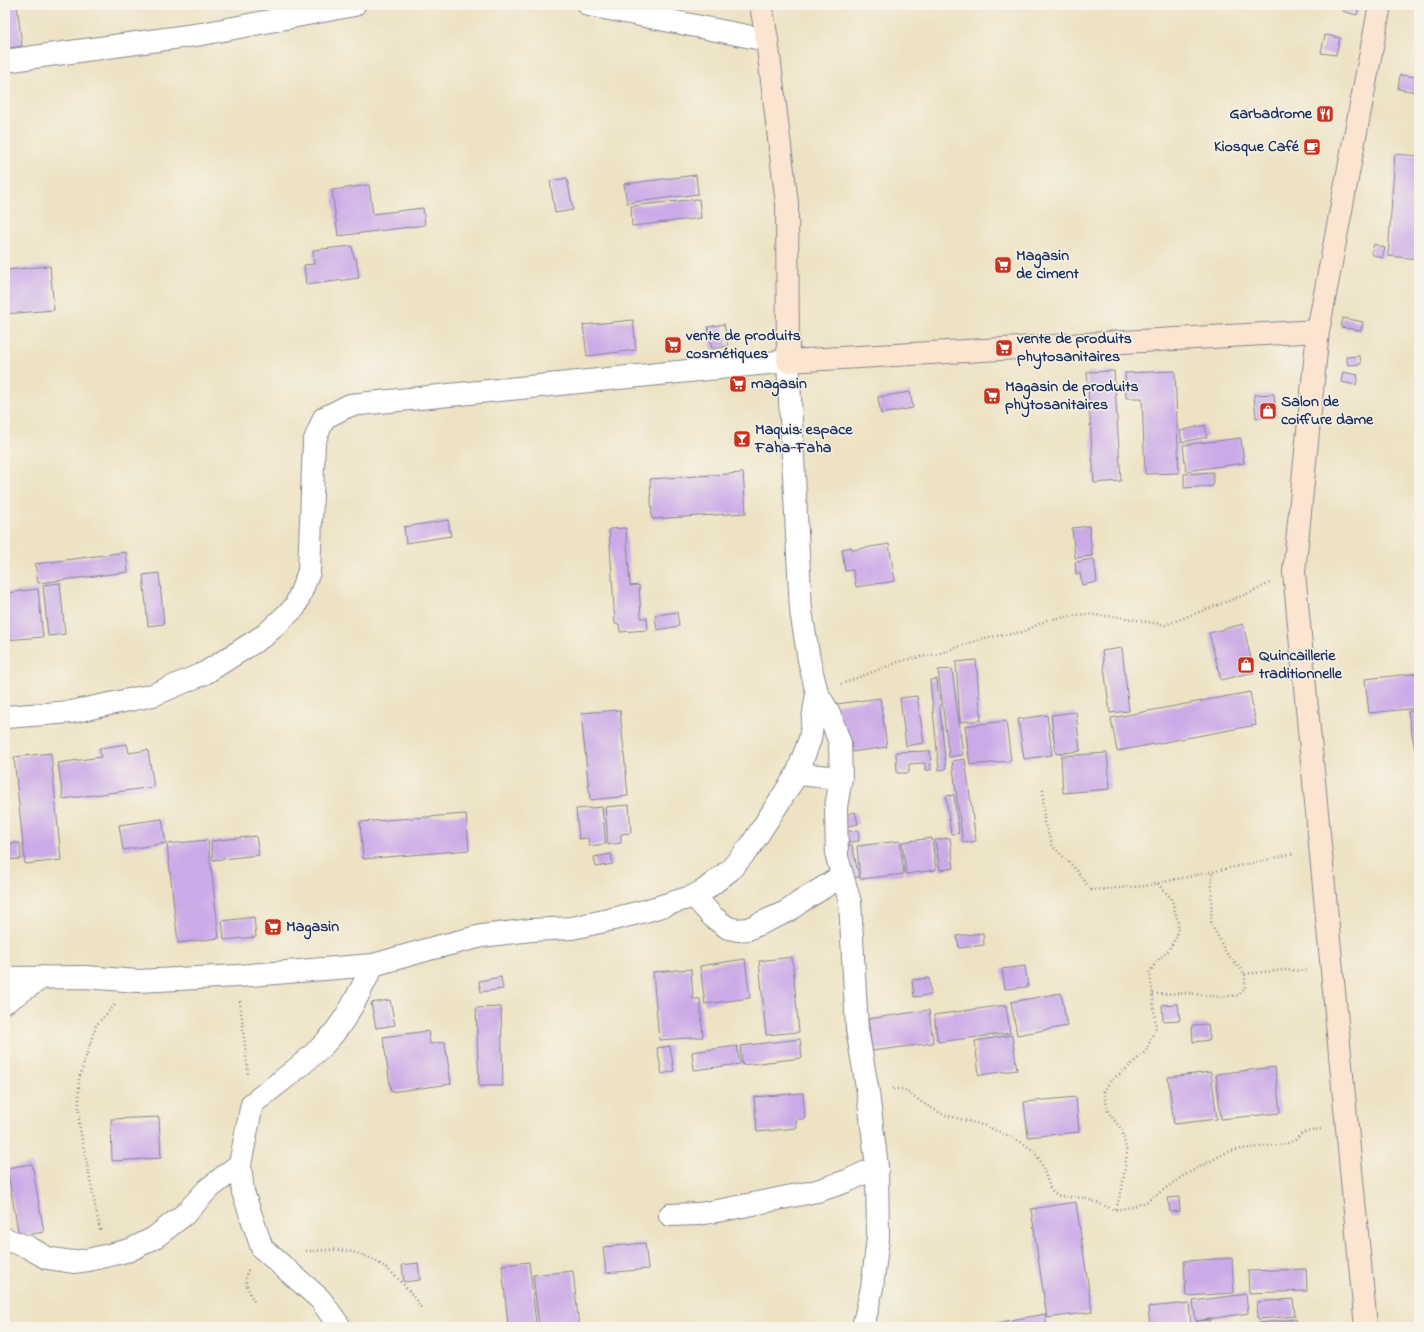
<svg xmlns="http://www.w3.org/2000/svg" width="1424" height="1332" viewBox="0 0 1424 1332" font-family="'Indie Flower',sans-serif">
  <style>
    .building { fill: #cbaae8 }
    .lines { fill: none; stroke-linecap: round; stroke-linejoin: round }
    .street-casing { stroke: #848890; stroke-width: 24 }
    .secondary-casing { stroke: #848890; stroke-width: 24 }
    .path { stroke: #848890; stroke-width: 2.5; stroke-dasharray: 1 3; stroke-linecap: butt }
    .street { stroke: #fff; stroke-width: 22 }
    .secondary { stroke: #fce5d0; stroke-width: 22 }
    .labels { text-anchor: middle; dominant-baseline: central; stroke-width: 3; stroke-linejoin: round; paint-order: stroke }
    .poi-label { font-size: 16px; font-weight: bold; fill: #1b2f5e; stroke: #f7f3e8; text-anchor: start }
  </style>
  <rect width="100%" height="100%" fill="#f7f3e8"/>
  <filter id="ink" filterUnits="userSpaceOnUse"><feTurbulence type="fractalNoise" baseFrequency=".025" numOctaves="2"/><feDisplacementMap in="SourceGraphic" scale="8" xChannelSelector="R" yChannelSelector="G"/><feConvolveMatrix kernelMatrix="1 2 1 2 8 2 1 2 1" color-interpolation-filters="sRGB"/></filter>
  <filter id="wash" filterUnits="userSpaceOnUse"><feTurbulence type="fractalNoise" baseFrequency=".012" numOctaves="4" result="noise"/><feDisplacementMap in="SourceGraphic" scale="16" xChannelSelector="R" yChannelSelector="G"/><feGaussianBlur stdDeviation="0.9" result="paint"/><feColorMatrix in="noise" values="0 0 0 0 0 0 0 0 0 0 0 0 0 0 0 0 0 1.4 0 .05"/><feComposite in="paint" operator="in"/></filter>
  <g filter="url(#wash)">
    <rect width="100%" height="100%" fill="#ede2c3"/>
    <g id="blocks">
      <!-- building -->
      <path class="building" d="M5,5h12l5,41 -17,3z
        M1344,5h9l6,2 -2,8 -15,-4z
        M1325,35l15,3 -4,17 -15,-2z
        M1400,75l18,2 -2,15 -18,-3z
        M1395,154l24,2v103l-31,-3z
        M696,175l2,19 -71,9 -3,-19z
        M567,178l6,32 -18,3 -5,-32z
        M369,185l4,29 50,-6 2,17 -87,11 -6,-46z
        M699,199l2,19 -69,8 -1,-20z
        M1374,244l11,4 -3,10 -11,-4z
        M352,246l2,12h2l3,20 -53,7 -2,-20 10,-1 -1,-14z
        M50,266l4,44 -49,4v-44z
        M1343,318l20,4 -2,9 -20,-4z
        M633,320l3,30 -49,6 -4,-31z
        M724,324l4,22 -16,3 -4,-22z
        M1360,356l1,8 -13,1 -2,-8z
        M1114,371l7,110 -27,2 -7,-111z
        M1175,371l4,102 -34,1 -3,-76h-16l-1,-25z
        M1343,372l15,3 -2,10 -15,-3z
        M910,392l3,16 -32,6 -3,-17z
        M1274,394l2,22 -20,2 -2,-23z
        M1205,425l2,12 -25,5 -2,-11z
        M1241,438l3,25 -58,8 -3,-26z
        M1213,472v14l-29,2v-14z
        M743,473l3,40 -94,6 -2,-40z
        M448,520l3,16 -45,7 -2,-16z
        M1089,526l3,30 -17,2 -3,-30z
        M626,528l4,58 9,-1 2,33h6l1,12 -28,2 -1,-8h-4l-6,-95z
        M889,544l6,37 -39,6 -3,-17 -8,1 -3,-22 10,-2v3z
        M126,552l2,20 -90,11 -3,-19z
        M1094,559l3,23 -15,3 -2,-12 -4,1 -1,-12z
        M159,573l5,51 -16,2 -5,-51z
        M60,583l5,51 -17,2 -5,-51z
        M38,589l5,48 -38,3v-47z
        M677,612l2,14 -22,4 -2,-15z
        M1243,624l11,48 -33,8 -12,-47z
        M1122,648l7,63 -19,2 -8,-62z
        M976,660l5,60 -21,2 -4,-60z
        M952,669l11,86 -14,2 -11,-87z
        M1419,673v35l-50,5 -4,-34z
        M937,679l9,90 -7,1 -9,-90z
        M1250,692l6,33 -139,26 -6,-33z
        M917,696l7,47 -18,3 -6,-48z
        M880,698l7,49 -43,6 -7,-49z
        M620,710l8,86 -38,4 -9,-87z
        M1419,710v40h-4l-7,-38z
        M1076,712l4,39 -24,3 -5,-39z
        M1047,715l5,40 -28,4 -6,-40z
        M1006,721l5,40 -41,4 -5,-39z
        M127,744l2,9 19,-3 6,37 -91,12 -5,-36 43,-6 -2,-9z
        M930,751l1,19h-6v-7l-16,1v9h-12l-1,-21z
        M51,753l10,107 -36,4 -11,-107z
        M1107,753l3,36 -47,4 -2,-37z
        M965,759l11,82 -13,2 -11,-82z
        M954,795l5,38 -8,1 -5,-38z
        M629,805l2,28 -10,1v9l-13,2 -3,-38z
        M602,807l4,37 -17,2 -1,-8 -9,1 -3,-30z
        M855,812l3,12 -14,3 -2,-11z
        M466,814l3,36 -106,9 -3,-37z
        M162,819l4,24 -43,7 -4,-25z
        M858,830l1,11 -13,2 -1,-11z
        M256,836l3,19 -46,5 -2,-19z
        M932,838l4,32 -30,4 -4,-32z
        M950,838l4,30 -14,2 -5,-30z
        M208,840l11,98 -41,5 -11,-99z
        M900,841l4,33 -44,5 -3,-33z
        M20,843l1,16 -16,1v-16z
        M852,845l7,32 -10,2 -7,-32z
        M611,854l2,10 -17,3 -2,-10z
        M254,917l2,20 -32,3 -2,-19z
        M983,933l1,12 -25,3 -2,-12z
        M792,957l7,75 -33,3 -7,-74z
        M745,959l5,39 -45,6 -5,-38z
        M1025,966l3,21 -23,2 -3,-20z
        M691,969l2,30h7l3,38 -44,3 -6,-68z
        M501,977l2,12 -22,3 -2,-11z
        M929,978l2,17 -17,2 -2,-17z
        M1061,993l6,33 -50,9 -6,-33z
        M390,1000l5,25 -19,3 -5,-25z
        M1178,1004l2,16 -17,1 -1,-16z
        M1006,1005l4,28 -72,9 -4,-27z
        M501,1007l2,79h-24l-3,-78z
        M929,1010l4,33 -61,8 -4,-32z
        M1208,1024l2,16 -17,2 -1,-17z
        M428,1031l2,13 15,-2 6,42 -60,8 -8,-55z
        M1012,1035l5,35 -38,5 -4,-34z
        M800,1039l2,19 -60,7 -2,-19z
        M670,1046l4,25 -12,3 -5,-26z
        M737,1046l3,18 -46,6 -2,-18z
        M1275,1067l5,46 -59,6 -5,-45z
        M1211,1072l6,47 -43,5 -6,-47z
        M803,1093l2,26h-9l1,9 -40,4 -3,-35z
        M1076,1097l3,35 -51,5 -4,-35z
        M159,1117l2,41 -49,3 -1,-42z
        M32,1164l12,68 -25,4 -12,-68z
        M1179,1197l1,14 -10,1 -2,-14z
        M1076,1202l16,110 -45,6 -16,-109z
        M645,1243l3,26 -42,4 -3,-26z
        M1232,1258l2,35 -48,3 -2,-35z
        M529,1262l7,61 -28,3 -6,-61z
        M418,1263l2,17 -16,2 -2,-17z
        M1306,1269l1,22 -58,2 -1,-22z
        M573,1271l6,56h-40l-6,-52z
        M1246,1294l2,19 -52,8 -3,-20z
        M1293,1299l2,17 -37,3 -1,-17z
        M1189,1303l2,24h-41l-2,-20z
        M1045,1314l2,13h-51l-1,-4z
        M1296,1319l1,8h-38v-4z
        M1209,1320l1,6 -13,1v-6z"/>
    </g>
  </g>
  <g filter="url(#ink)">
    <use href="#blocks" fill-opacity="0" stroke="#848890" stroke-width="1"/>
    <g class="lines">
      <defs>
        <path id="street" d="M589,5l178,35
          M5,61l197,-27 152,-29
          M817,693l12,20 11,30 1,35 -5,29 1,50 13,45 7,127 11,64 9,74 1,71 -6,50 -9,39
          M5,717l66,-5 82,-17 52,-22 60,-38 30,-28 14,-35 5,-130 10,-24 26,-13 438,-44 13,250 8,49 8,33 -7,46 -13,35 -47,73 -20,23 -24,19 -12,7 -49,15 -36,9 -37,8 -41,2 -49,6 -49,12 -60,17 -135,11 -100,5 -53,-4 -80,1
          M797,774l44,4
          M694,896l19,21 15,11 10,2 10,-1 40,-18 12,-9 42,-26
          M5,1002l38,-25
          M670,1215l28,-1 25,-4 94,-19 30,-10 30,-14
          M5,1239l23,8 19,11 26,4 15,-2 42,-10 24,-12 31,-24 22,-24 33,-26
          M340,1327l-20,-28 -58,-51 -19,-56 -3,-28 12,-60c25,-21 53,-39 75,-63 19,-20 34,-51 46,-76"/>
        <path id="secondary" d="M761,5l6,35 20,164 1,157 530,-30
          M1366,1327l-72,-755 24,-241 62,-326"/>
      </defs>
      <!-- street casing -->
      <use href="#street" class="street-casing"/>
      <!-- secondary casing -->
      <use href="#secondary" class="secondary-casing"/>
      <!-- path -->
      <path class="path" d="M841,684l63,-24 34,-6 46,-16 39,-6 24,-12 37,-6 35,3 46,8 87,-33 18,-9
        M1043,790l1,32 9,25 20,19 18,24 54,-4 117,-25 33,-8
        M1245,974l39,-4 22,1
        M1153,994l36,-1 30,4 20,-2 6,-7v-14l-19,-21 -15,-30 1,-52
        M240,1001l8,73
        M893,1089h10l20,14 19,11 44,12 30,13 17,11 8,12 9,26 3,4 7,4 25,2 30,12 17,-3 14,-5 37,-26 44,-24 14,-3 45,-5 9,-4 5,-5 6,-3 15,-3
        M1116,1209l6,-20 5,-36 -5,-23 -14,-18 -4,-21 7,-11 14,-10 21,-19 10,-24 -6,-55 6,-10 12,-11 9,-15 1,-15 -7,-23 -14,-15
        M100,1230l-21,-106v-45l17,-54 19,-20
        M306,1251c11,0 23,-2 34,-1 39,4 61,28 82,59
        M248,1270c-6,10 2,24 7,33"/>
      <!-- street -->
      <use href="#street" class="street"/>
      <!-- secondary -->
      <use href="#secondary" class="secondary"/>
    </g>
  </g>
  <!-- icons -->
  <defs>
    <symbol id="restaurant-square" viewBox="-11 -11 22 22"><rect x="-9" y="-9" width="18" height="18" rx="4" fill="#c8321e" stroke="#f7f3e8"/><path d="M-5-6h1v4h1v-4h1v4h1v-4h1v5L-1.5 .5V6h-2V.5L-5-1ZM5-6V6H3V1.5H1.5Q1.5-4 5-6Z" fill="#fff"/></symbol>
    <symbol id="cafe-square" viewBox="-11 -11 22 22"><rect x="-9" y="-9" width="18" height="18" rx="4" fill="#c8321e" stroke="#f7f3e8"/><path d="M-5.5-4.5H6V0H3Q3 3.5 0 3.5H-2.5Q-5.5 3.5-5.5 0ZM3-3.2v2h1.7v-2ZM-6 4.5H4V6H-6Z" fill="#fff"/></symbol>
    <symbol id="supermarket-square" viewBox="-11 -11 22 22"><rect x="-9" y="-9" width="18" height="18" rx="4" fill="#c8321e" stroke="#f7f3e8"/><path d="M-6-5.5h2.5l.6 2H6L4.5 2H-2.5L-4.4-4H-6ZM-1.5 3.2a1.3 1.3 0 1 0 .1 0ZM3 3.2a1.3 1.3 0 1 0 .1 0Z" fill="#fff"/></symbol>
    <symbol id="shop-square" viewBox="-11 -11 22 22"><rect x="-9" y="-9" width="18" height="18" rx="4" fill="#c8321e" stroke="#f7f3e8"/><path d="M-5-2.5h2.3a2.7 3.5 0 0 1 5.4 0H5L5.5 6h-11ZM-1.5-2.5h3a1.5 2.3 0 0 0-3 0Z" fill="#fff"/></symbol>
    <symbol id="bar-square" viewBox="-11 -11 22 22"><rect x="-9" y="-9" width="18" height="18" rx="4" fill="#c8321e" stroke="#f7f3e8"/><path d="M-6-5H6L.8 .8V4.5H3.5V6h-7V4.5H-.8V.8Z" fill="#fff"/></symbol>
  </defs>
  <g fill-rule="evenodd">
    <use href="#restaurant-square" x="1315" y="104" width="20" height="20"/>
    <use href="#cafe-square" x="1302" y="137" width="20" height="20"/>
    <use href="#supermarket-square" x="993" y="255" width="20" height="20"/>
    <use href="#supermarket-square" x="663" y="335" width="20" height="20"/>
    <use href="#supermarket-square" x="994" y="338" width="20" height="20"/>
    <use href="#supermarket-square" x="728" y="374" width="20" height="20"/>
    <use href="#supermarket-square" x="982" y="386" width="20" height="20"/>
    <use href="#shop-square" x="1258" y="401" width="20" height="20"/>
    <use href="#bar-square" x="732" y="429" width="20" height="20"/>
    <use href="#shop-square" x="1236" y="655" width="20" height="20"/>
    <use href="#supermarket-square" x="263" y="917" width="20" height="20"/>
  </g>
  <g class="labels">
    <!-- poi labels -->
    <g class="poi-label">
      <text x="1312" y="114" text-anchor="end">Garbadrome</text>
      <text x="1299" y="147" text-anchor="end">Kiosque Café</text>
      <text x="1016" y="256">Magasin<tspan x="1016" dy="18">de ciment</tspan></text>
      <text x="686" y="336">vente de produits<tspan x="686" dy="18">cosmétiques</tspan></text>
      <text x="1017" y="339">vente de produits<tspan x="1017" dy="18">phytosanitaires</tspan></text>
      <text x="751" y="384">magasin</text>
      <text x="1005" y="387">Magasin de produits<tspan x="1005" dy="18">phytosanitaires</tspan></text>
      <text x="1281" y="402">Salon de<tspan x="1281" dy="18">coiffure dame</tspan></text>
      <text x="755" y="430">Maquis: espace<tspan x="755" dy="18">Faha-Faha</tspan></text>
      <text x="1259" y="656">Quincaillerie<tspan x="1259" dy="18">traditionnelle</tspan></text>
      <text x="286" y="927">Magasin</text>
    </g>
  </g>
  <!-- margin -->
  <rect width="1424" height="1332" fill="none" stroke="#f7f3e8" stroke-width="20"/>
</svg>
